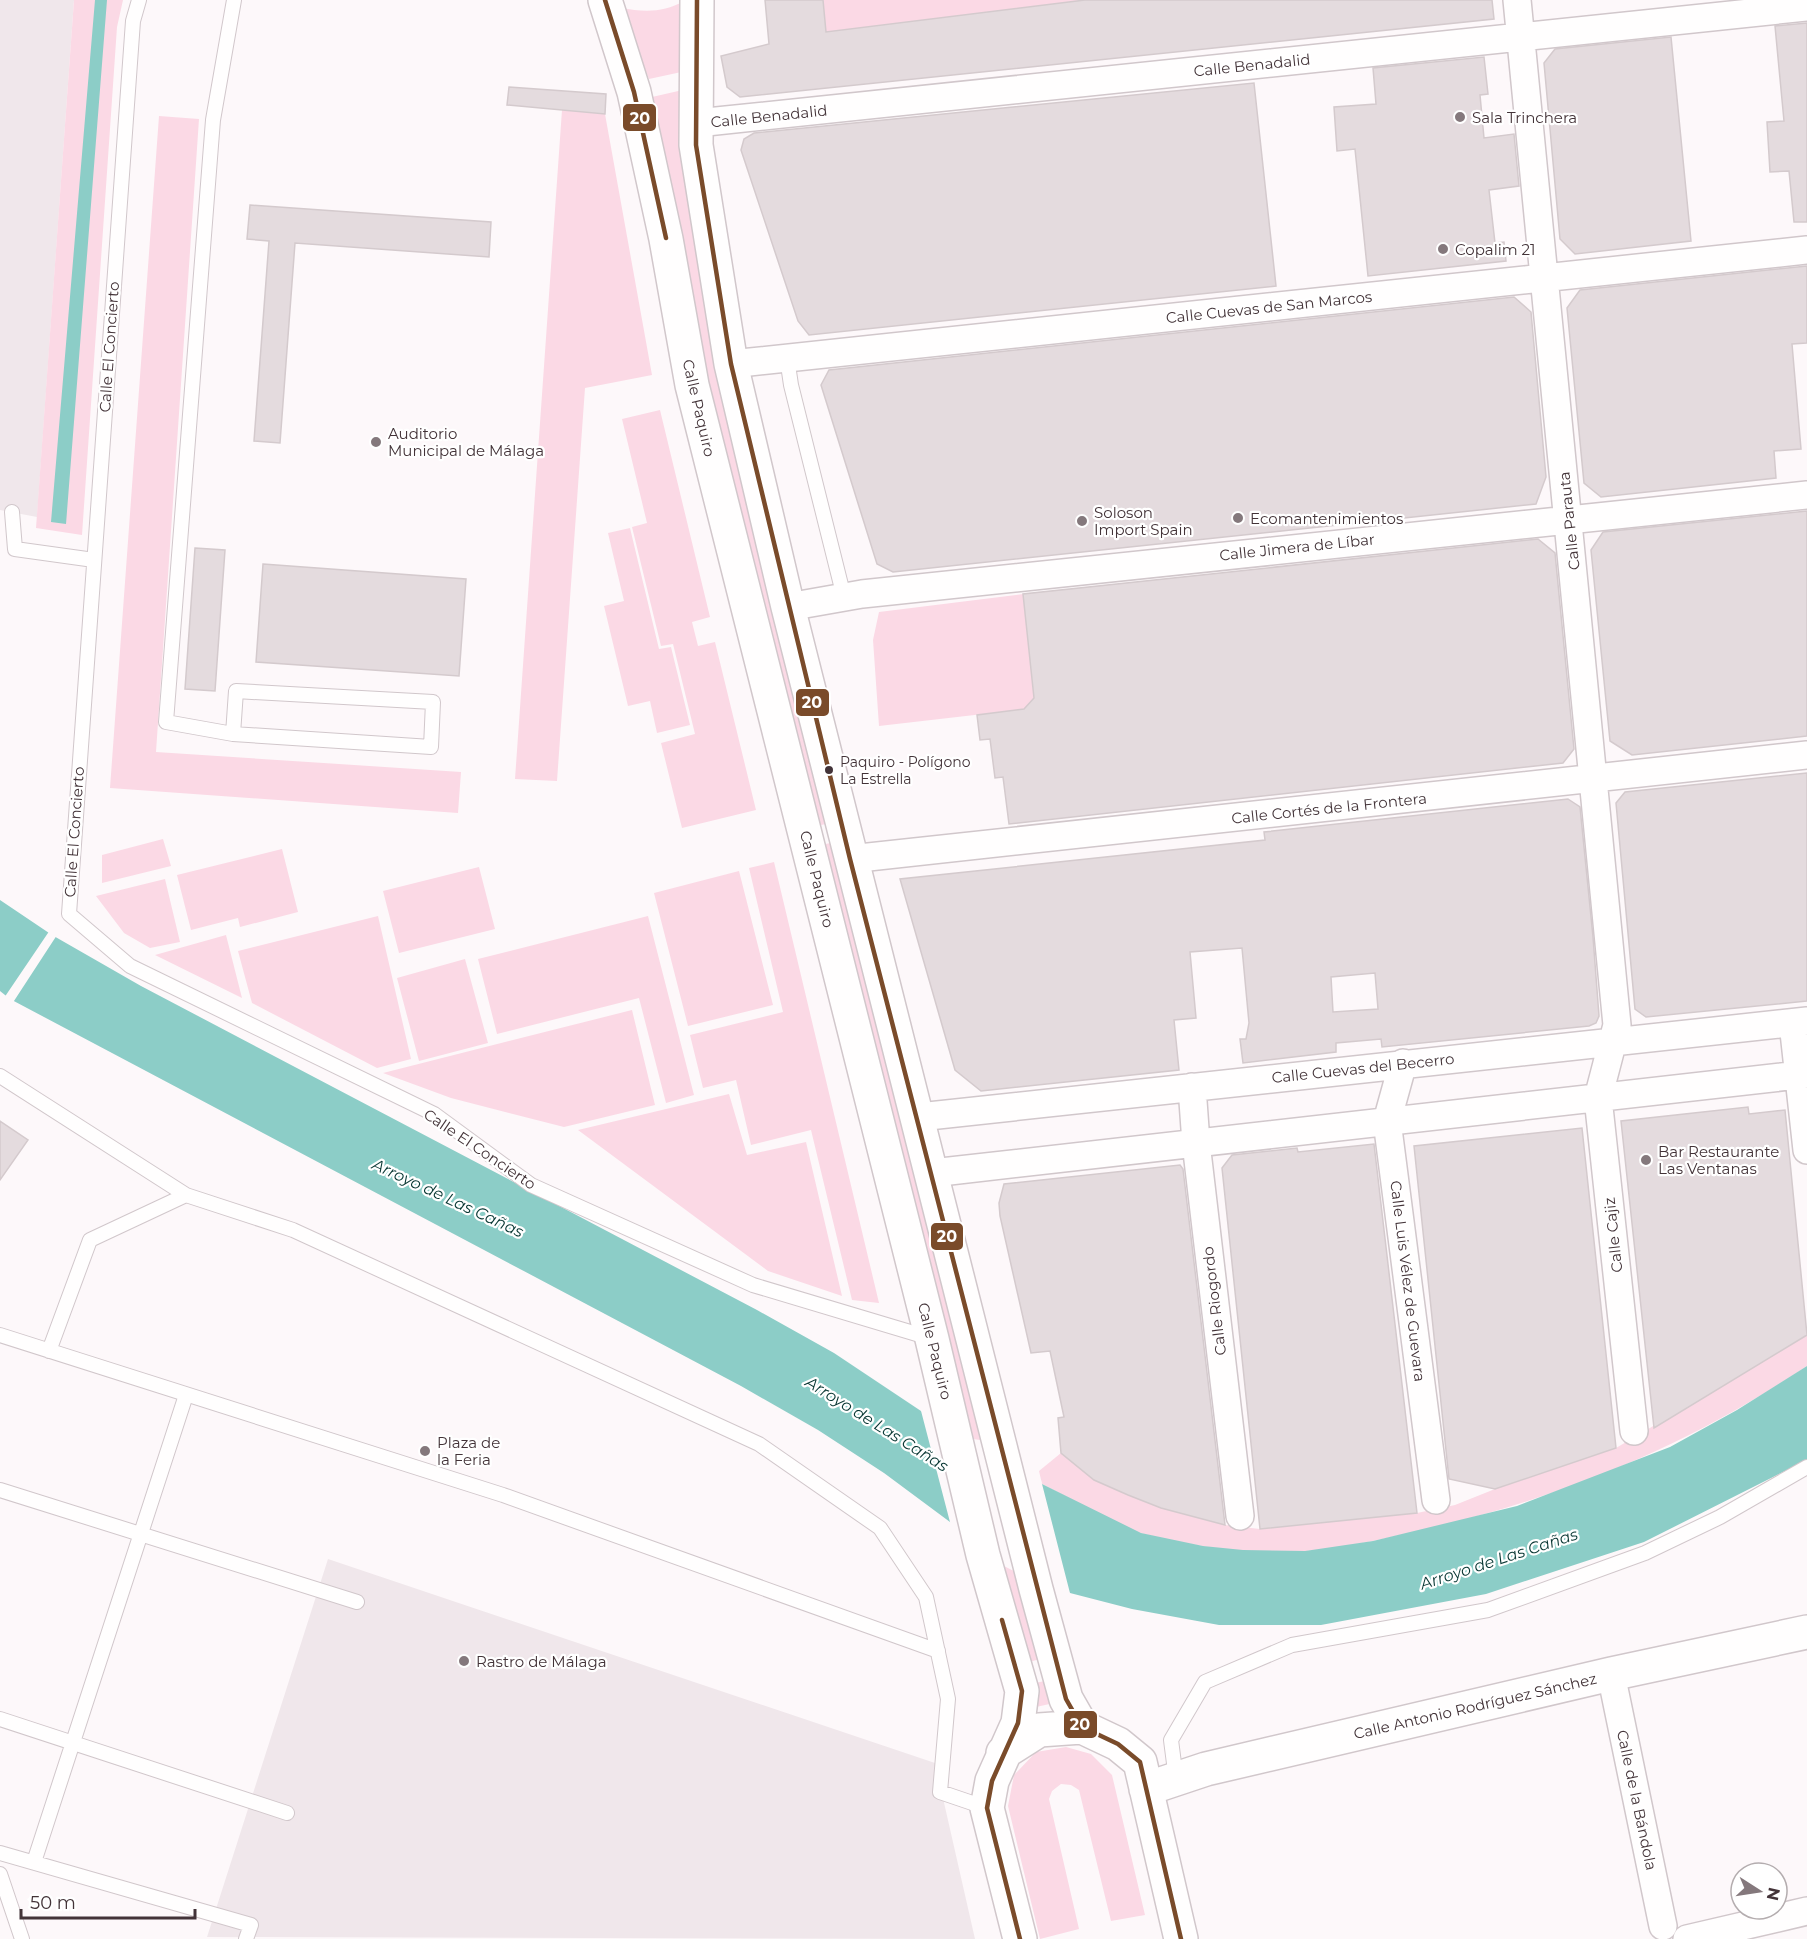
<svg xmlns="http://www.w3.org/2000/svg" width="1807" height="1939" viewBox="0 0 1807 1939" font-family="Montserrat,sans-serif">
  <style>
    .built { fill: #f0e7eb }
    .green { fill: #fbd9e5 }
    .water { fill: #8ccdc7 }
    .pier { fill: #fdf8fa }
    .building { fill: #e4dbde; stroke: #d4cacd; stroke-width: 1.5; fill-rule: evenodd }
    .lines { fill: none; stroke-linecap: round; stroke-linejoin: round }
    .service-casing { stroke: #d1c7cb; stroke-width: 16 }
    .minor-casing { stroke: #d1c7cb; stroke-width: 30 }
    .secondary-casing { stroke: #d1c7cb; stroke-width: 36 }
    .service { stroke: #fffefe; stroke-width: 14 }
    .minor { stroke: #fffefe; stroke-width: 27 }
    .secondary { stroke: #fffefe; stroke-width: 33 }
    .bus-1-casing { stroke: #fff; stroke-width: 9 }
    .bus-1 { stroke: #7a4b2a; stroke-width: 4.5 }
    .poi-dot { fill: #84787c; stroke: #fff; stroke-width: 2 }
    .bus-dot { fill: #433338; stroke: #fff; stroke-width: 2 }
    .labels { text-anchor: middle; dominant-baseline: central; stroke-width: 4.5; stroke-linejoin: round; paint-order: stroke }
    .bus-label { font-size: 14px; fill: #433338; stroke: #fff; text-anchor: start }
    .street-label { font-size: 15px; fill: #433338; stroke: #fff }
    .poi-label { font-size: 15px; fill: #433338; stroke: #fff; text-anchor: start }
    .water-label { font-size: 16px; font-style: italic; fill: #063531; stroke: #fff }
    .line-badge { stroke: #fff; stroke-width: 2 }
    .badge-label { font-size: 16px; text-anchor: middle; font-weight: bold; fill: #fff }
  </style>
  <rect width="100%" height="100%" fill="#fdf8fa"/>
  <!-- built -->
  <path class="built" d="M0,0h74l-37,517 -37,-7z
    M328,1559l607,204 40,176 -768,-2z"/>
  <!-- green -->
  <path class="green" d="M74,0h49l-6,27 -35,508 -46,-7z
    M823,0h262l-259,32z
    M684,1l2,70 -37,8 -28,-71c23,4 42,5 63,-7z
    M687,89l144,734 -15,3 -111,-438 -29,-182 -24,-109z
    M562,110l43,4 47,261 -67,13 -28,393 -42,-2z
    M159,116l40,3 -43,633 305,20 -3,41 -348,-25z
    M660,410l50,207 -18,5 6,24 17,-4 41,168 -74,18 -21,-85 34,-9 -22,-90 -12,2 -29,-119 15,-4 -25,-104z
    M630,528l29,121 12,-2 19,78 -33,8 -7,-32 -22,5 -24,-100 20,-5 -16,-68z
    M1023,594l12,114 -156,18 -6,-86 6,-28z
    M163,839l8,27 -69,17v-28z
    M836,842l151,599 -14,-2 -153,-594z
    M282,849l16,63 -58,15 -2,-9 -47,12 -14,-55z
    M774,862l105,441 -27,-3 -41,-170 -60,15 -15,-65 -33,8 -13,-53 93,-23 -34,-144z
    M479,867l16,62 -96,24 -16,-62z
    M739,871l34,134 -85,21 -34,-133z
    M165,879l15,63 -30,6 -26,-15 -28,-37z
    M378,916l33,143 -34,9 -125,-65 -14,-52z
    M648,916l46,179 -28,8 -27,-105 -142,36 -19,-75z
    M226,935l16,63 -87,-43z
    M465,959l23,84 -69,18 -22,-83z
    M632,1010l23,95 -91,22 -113,-29 -68,-25z
    M729,1094l18,61 59,-13 36,154 -74,-25 -190,-141z
    M1807,1335v31c-118,79 -243,131 -381,163 -39,9 -80,19 -120,22 -53,4 -111,-4 -162,-17 -28,-8 -73,-36 -102,-50l-3,-13 22,-18 33,27 34,15 33,13 64,17 35,4 157,-16 38,-8 40,-16 121,-41z
    M1004,1566l19,10 21,82 -15,4z
    M1050,1680l4,23 -18,4 -1,-24z
    M1066,1747l25,7 21,21 33,140 -34,6 -32,-131 -8,-5 -10,-1 -9,7 -3,8 30,130 -39,10 -32,-133 6,-31 22,-23z"/>
  <!-- water -->
  <path class="water" d="M95,0h12l-41,524 -15,-2z
    M0,900l52,35 89,51 616,324 77,43 87,58 121,73 99,49 62,13 40,4 62,1 68,-10 144,-35 153,-59 67,-37 70,-44v94l-163,82 -158,52 -165,31h-102l-87,-16 -62,-16 -120,-71 -66,-49 -66,-43 -77,-44 -731,-387 -10,-8z"/>
  <!-- pier -->
  <path class="pier" d="M50,930l7,5 -45,69 -3,-2 -5,-4z
    M920,1407l121,73 30,117 -120,-71z"/>
  <!-- building -->
  <path class="building" d="M765,0h58l3,32 259,-32h407l2,19 -754,78 -13,-10 -6,-31 48,-12z
    M1807,23v199h-13l-5,-51 -19,1 -3,-50 17,-1 -9,-95z
    M1671,37l20,204 -116,13 -15,-15 -16,-176 11,-14z
    M1484,57l4,37 -8,1 4,43 30,-4 5,52 -30,4 6,53 9,-1 2,19 -138,15 -13,-127 -18,2 -3,-44 42,-3 -3,-36z
    M1254,83l22,203 -467,49 -11,-14 -57,-171 3,-11 10,-6z
    M509,87l97,7 -1,20 -98,-9z
    M250,205l241,17 -2,35 -194,-14 -15,200 -26,-2 15,-200 -22,-2z
    M1807,266v77l-15,1 9,105 -27,2 2,27 -175,19 -17,-14 -17,-175 13,-18z
    M1514,297l17,15 15,165 -10,27 -643,68 -16,-8 -56,-179 8,-15z
    M1807,511v225l-175,19 -22,-14 -19,-191 12,-18z
    M1538,539l17,14 19,196 -11,14 -554,61 -6,-47 -8,1 -5,-39 -10,1 -3,-25 47,-6 10,-11 -11,-104z
    M195,548l30,2 -10,141 -30,-2z
    M263,564l203,15 -7,97 -203,-14z
    M1807,773v228l-161,16 -11,-8 -19,-206 9,-11z
    M1568,799l12,8 13,130 6,79 -3,7 -7,3 -207,21 -1,-8 -45,4v9l-93,11 -3,-24h6l3,-16 -7,-75 -52,4 6,66 -22,2 5,50 -198,21 -26,-21 -55,-191 365,-39 -1,-8zM1375,973l3,36 -45,3 -2,-35z
    M1748,1107l1,7 36,-4 22,225 -153,93 -33,-307z
    M0,1121l28,19 -28,40z
    M1582,1128l34,320 -121,41 -46,-10 -35,-333z
    M1374,1144l43,369 -157,16 -38,-361 10,-13 65,-7 1,4z
    M1180,1165l3,4 42,356 -64,-17 -33,-13 -34,-15 -33,-27 -3,-35 6,-1 -14,-66 -19,2 -31,-137 -1,-13 5,-19z"/>
  <g class="lines">
    <defs>
      <path id="service" d="M139,0l-6,21 -64,893 61,52 304,148 97,71 222,100 177,53
        M787,358l4,27 53,212
        M12,512l3,37 79,11
        M233,734l3,-43 197,11 -2,45 -198,-13 -67,-12 47,-602 21,-120
        M0,1076l186,119 107,35 466,214 121,84 46,69 22,102 -8,93 47,16
        M0,1335l503,160 435,156
        M49,1351l41,-111 96,-45
        M0,1490l357,112
        M0,1719l287,94
        M1176,1779l-5,-39 34,-58 87,-37 196,-35 157,-57 75,-36 87,-50
        M0,1853l251,72 -5,14
        M34,1862l152,-467
        M0,1874l22,65"/>
      <path id="minor" d="M1517,0l100,1025 -19,73 36,333
        M697,123l1110,-116
        M731,364l1076,-114
        M788,607l74,-13 945,-99
        M850,859l957,-104
        M1793,1023l14,127
        M1403,1063l-16,58 49,379
        M1192,1087l4,56 44,373
        M919,1117l888,-96
        M932,1173l875,-99
        M1611,1674l52,252
        M1687,1939l120,-28"/>
      <path id="secondary" d="M605,0l29,92 32,147 26,146 240,954 51,216 39,136 -4,32 -26,58 -5,27 33,131
        M697,0l-1,145 35,219 57,243 248,982 30,110 16,28
        M1003,1753l36,-23 43,-3 36,17 22,18 41,177
        M1146,1789l60,-20 405,-95 196,-42"/>
    </defs>
    <!-- service casing -->
    <use href="#service" class="service-casing"/>
    <!-- minor casing -->
    <use href="#minor" class="minor-casing"/>
    <!-- secondary casing -->
    <use href="#secondary" class="secondary-casing"/>
    <!-- service -->
    <use href="#service" class="service"/>
    <!-- minor -->
    <use href="#minor" class="minor"/>
    <!-- secondary -->
    <use href="#secondary" class="secondary"/>
    <defs>
      <path id="bus-1" d="M605,0l29,92 32,146
        M697,0l-1,145 35,219 119,495 216,840 16,28 36,17 22,18 41,177
        M1002,1620l20,71 -4,32 -26,58 -5,27 33,131"/>
    </defs>
    <!-- bus-1 casing -->
    <use href="#bus-1" class="bus-1-casing"/>
    <!-- bus-1 -->
    <use href="#bus-1" class="bus-1"/>
  </g>
  <!-- markers -->
  <g class="poi-dot">
    <circle cx="1460" cy="117" r="6"/>
    <circle cx="1443" cy="249" r="6"/>
    <circle cx="376" cy="442" r="6"/>
    <circle cx="1238" cy="518" r="6"/>
    <circle cx="1082" cy="521" r="6"/>
    <circle cx="1646" cy="1160" r="6"/>
    <circle cx="425" cy="1451" r="6"/>
    <circle cx="464" cy="1661" r="6"/>
  </g>
  <circle class="bus-dot" cx="829" cy="770" r="5"/>
  <g class="labels">
    <!-- bus labels -->
    <g class="bus-label">
      <text x="840" y="762">Paquiro - Polígono<tspan x="840" dy="17">La Estrella</tspan></text>
    </g>
    <!-- street labels -->
    <g class="street-label">
      <text transform="translate(1252 65) rotate(-6)">Calle Benadalid</text>
      <text transform="translate(769 116) rotate(-6)">Calle Benadalid</text>
      <text transform="translate(1269 307) rotate(-6)">Calle Cuevas de San Marcos</text>
      <text transform="translate(109 347) rotate(-86)">Calle El Concierto</text>
      <text transform="translate(699 408) rotate(77)">Calle Paquiro</text>
      <text transform="translate(1569 521) rotate(-96)">Calle Parauta</text>
      <text transform="translate(1297 547) rotate(-6)">Calle Jimera de Líbar</text>
      <text transform="translate(1329 808) rotate(-6)">Calle Cortés de la Frontera</text>
      <text transform="translate(74 832) rotate(-86)">Calle El Concierto</text>
      <text transform="translate(817 879) rotate(76)">Calle Paquiro</text>
      <text transform="translate(1363 1068) rotate(-6)">Calle Cuevas del Becerro</text>
      <text transform="translate(480 1149) rotate(34)">Calle El Concierto</text>
      <text transform="translate(1613 1235) rotate(-96)">Calle Cajiz</text>
      <text transform="translate(1408 1281) rotate(83)">Calle Luis Vélez de Guevara</text>
      <text transform="translate(1214 1301) rotate(-97)">Calle Riogordo</text>
      <text transform="translate(935 1351) rotate(76)">Calle Paquiro</text>
      <text transform="translate(1475 1706) rotate(-13)">Calle Antonio Rodríguez Sánchez</text>
      <text transform="translate(1637 1800) rotate(78)">Calle de la Bándola</text>
    </g>
    <!-- poi labels -->
    <g class="poi-label">
      <text x="1472" y="117">Sala Trinchera</text>
      <text x="1455" y="249">Copalim 21</text>
      <text x="388" y="433">Auditorio<tspan x="388" dy="17">Municipal de Málaga</tspan></text>
      <text x="1094" y="512">Soloson<tspan x="1094" dy="17">Import Spain</tspan></text>
      <text x="1250" y="518">Ecomantenimientos</text>
      <text x="1658" y="1151">Bar Restaurante<tspan x="1658" dy="17">Las Ventanas</tspan></text>
      <text x="437" y="1442">Plaza de<tspan x="437" dy="17">la Feria</tspan></text>
      <text x="476" y="1661">Rastro de Málaga</text>
    </g>
    <!-- water labels -->
    <g class="water-label">
      <text transform="translate(448 1198) rotate(25)">Arroyo de Las Cañas</text>
      <text transform="translate(877 1424) rotate(32)">Arroyo de Las Cañas</text>
      <text transform="translate(1499 1559) rotate(-18)">Arroyo de Las Cañas</text>
    </g>
  </g>
  <g class="line-badge">
    <rect x="622" y="103" width="35" height="29" rx="6" fill="#7a4b2a"/>
    <rect x="795" y="688" width="35" height="29" rx="6" fill="#7a4b2a"/>
    <rect x="930" y="1222" width="34" height="29" rx="6" fill="#7a4b2a"/>
    <rect x="1063" y="1710" width="35" height="29" rx="6" fill="#7a4b2a"/>
  </g>
  <g class="badge-label">
    <text x="640" y="124">20</text>
    <text x="812" y="708">20</text>
    <text x="947" y="1242">20</text>
    <text x="1080" y="1730">20</text>
  </g>
  <!-- north arrow -->
  <g transform="translate(1759 1891) rotate(102)"><circle r="28" fill="#ffffff" stroke="#b4adaf" stroke-width="1.5"/>
  <path d="M0-4.5L10 22L0 15L-10 22Z" fill="#84787c"/>
  <text y="-9" font-size="16" font-weight="bold" text-anchor="middle" fill="#433338">N</text>
  </g>
  <!-- scale -->
  <path d="M21 1909v9h174v-9" fill="none" stroke="#433338" stroke-width="3"/>
  <text x="30" y="1909" font-size="18" fill="#433338" stroke="#ffffff" stroke-width="4.5" paint-order="stroke">50 m</text>
</svg>
